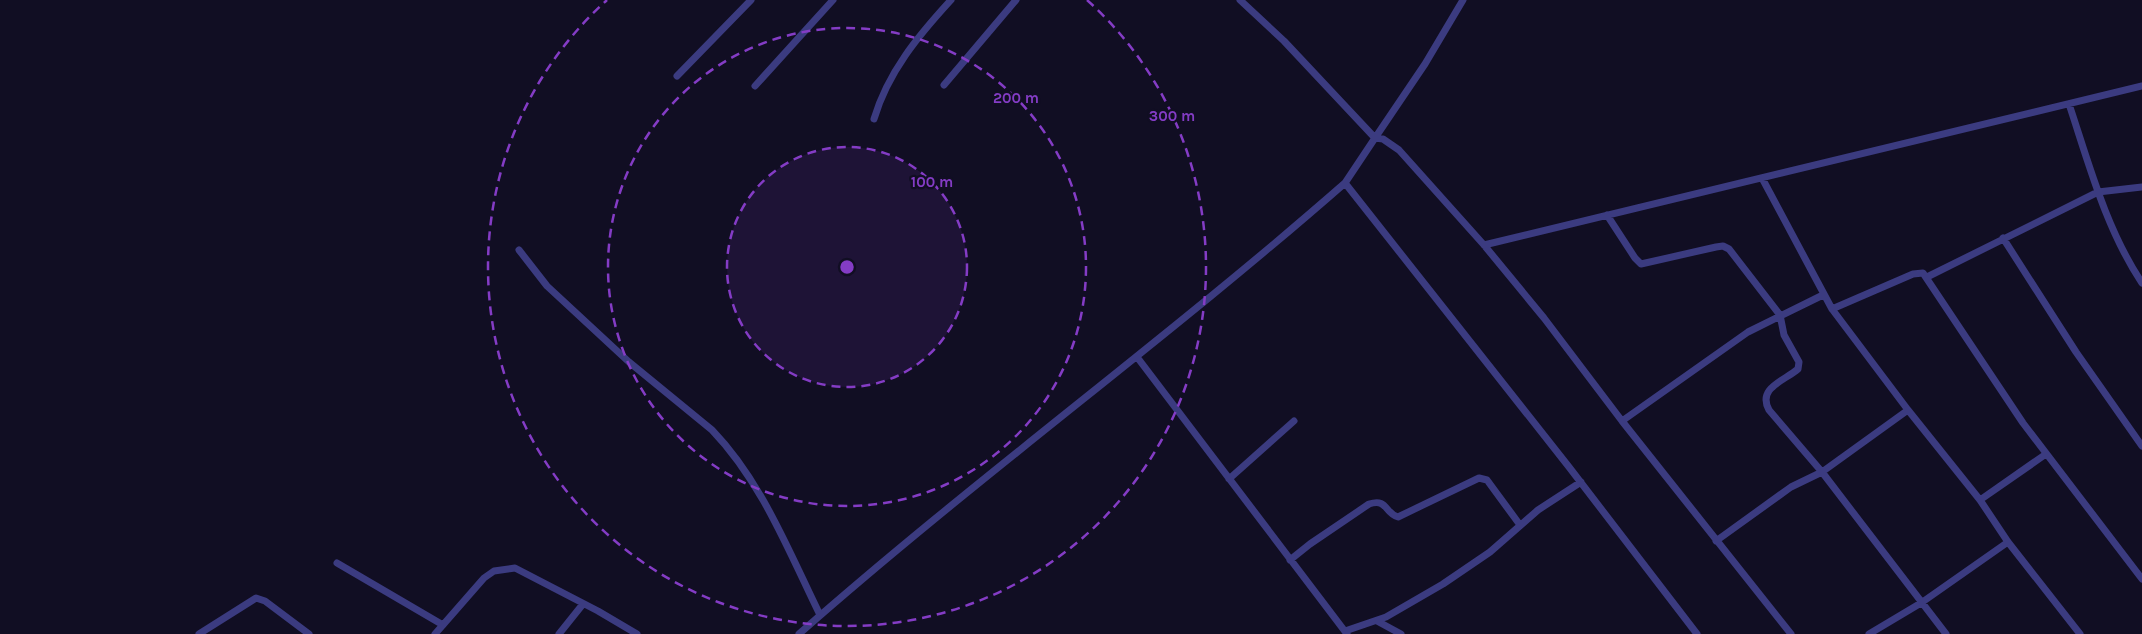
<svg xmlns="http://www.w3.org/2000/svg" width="2142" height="634" viewBox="0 0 2142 634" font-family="Karla,sans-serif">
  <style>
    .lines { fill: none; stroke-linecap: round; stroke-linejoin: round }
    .street { stroke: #3b3b80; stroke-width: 7 }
    .ring { fill: none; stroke: #843cc5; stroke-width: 2.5; stroke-dasharray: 9 6 }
    .centre { fill: #843cc5; stroke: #110e23; stroke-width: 2.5 }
    .ring-label { font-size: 15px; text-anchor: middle; font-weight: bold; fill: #843cc5; stroke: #110e23; stroke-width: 4.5; stroke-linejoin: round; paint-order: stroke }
  </style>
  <rect width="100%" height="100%" fill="#110e23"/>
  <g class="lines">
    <!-- street -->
    <path class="street" d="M1240,0l44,41 91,97 -30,45 224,284 128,167
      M1463,0l-38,64 -50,74 8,1 16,11 85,95 60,73 78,103 169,213
      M677,76l74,-76
      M944,85l72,-85
      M755,86l78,-86
      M2069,104c20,60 37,125 73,179
      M874,119c14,-47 44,-83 77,-119
      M1762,178l70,131 76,101 72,90 28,42 72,92
      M1607,215l28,43 6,6 75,-17 7,-1 6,3 51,66 4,20 15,27 -1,7c-14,12 -41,19 -29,41l53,62 124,162
      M2003,238l73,114 66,94
      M1484,245l658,-159
      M519,250l28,36 82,76 83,68c50,52 77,122 108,185
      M1927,277l171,-85 44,-5
      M1832,309l81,-35 10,-1 100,150 119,156
      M1137,357l210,277
      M1622,421l126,-89 75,-37
      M1229,479l65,-58
      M1980,500l66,-46
      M1716,541l75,-54 31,-15 86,-62
      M1290,560l20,-16 59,-40c19,-6 15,9 29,13l81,-39 8,2 33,45
      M337,563l106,62
      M1377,621l24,13
      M1345,631l41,-14 57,-33 47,-32 48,-42 43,-28
      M199,634l57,-36 9,3 44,33
      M435,634l49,-56 10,-7 21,-3 83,43 39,23
      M559,634l24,-30
      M799,634c177,-156 368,-295 546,-451
      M1869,634l52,-31 87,-61"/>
  </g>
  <!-- distance rings -->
  <circle cx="847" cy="267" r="120" fill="#843cc5" fill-opacity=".12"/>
  <g class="ring">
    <circle cx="847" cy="267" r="120"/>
    <circle cx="847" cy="267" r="239"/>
    <path d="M1087 0A359 359 0 1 1 607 0"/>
  </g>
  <circle cx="847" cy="267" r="8" class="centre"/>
  <g class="ring-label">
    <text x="1016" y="103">200 m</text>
    <text x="1172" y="121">300 m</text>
    <text x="932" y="187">100 m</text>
  </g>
</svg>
